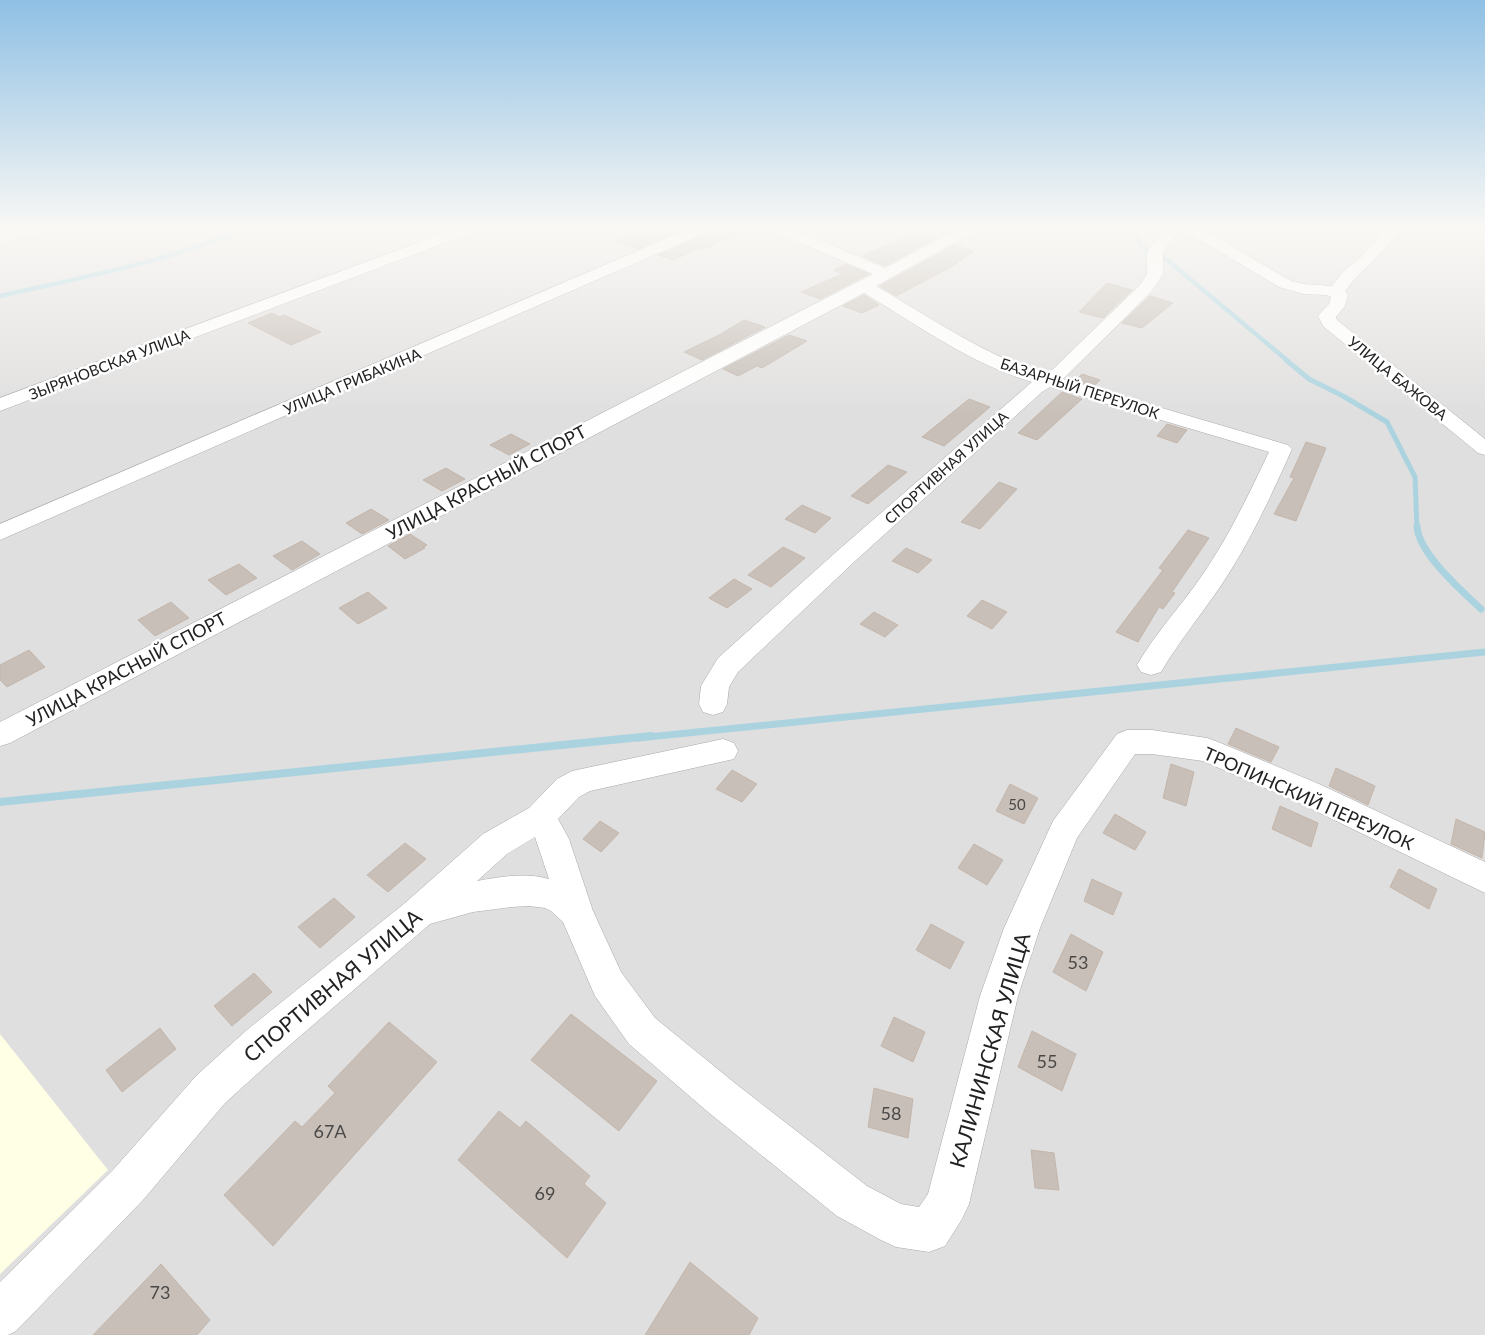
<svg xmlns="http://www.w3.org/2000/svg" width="1485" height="1335" viewBox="0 0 1485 1335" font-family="Lato,sans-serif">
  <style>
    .residential { fill: #e0dfdf }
    .education { fill: #ffffe5 }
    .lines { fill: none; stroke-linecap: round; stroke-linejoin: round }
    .stream-far3 { stroke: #aad3df; stroke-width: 4.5 }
    .stream-far2 { stroke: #aad3df; stroke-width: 5 }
    .stream-far1 { stroke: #aad3df; stroke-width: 7 }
    .stream { stroke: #aad3df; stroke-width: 8 }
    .building { fill: #c7bfb8; stroke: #c4b6ab }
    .minor-casing { stroke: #a9a9a9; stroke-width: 1 }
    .minor { fill: #fff; fill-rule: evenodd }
    .labels { text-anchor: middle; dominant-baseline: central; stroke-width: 5; stroke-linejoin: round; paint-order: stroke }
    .far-street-label { font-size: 15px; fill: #222; stroke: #fff }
    .number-label { font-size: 15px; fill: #4b4948 }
    .street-label { font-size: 18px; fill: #222; stroke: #fff }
    .near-number-label { font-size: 18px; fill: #4b4948 }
    .near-street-label { font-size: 21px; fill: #222; stroke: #fff }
  </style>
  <rect width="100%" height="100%" fill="#f2efe9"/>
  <!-- residential -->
  <path class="residential" d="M57,228h1428v1107h-1485v-1092z"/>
  <!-- education -->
  <path class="education" d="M0,1034l108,136 -108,104z"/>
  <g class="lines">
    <!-- stream-far3 -->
    <path class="stream-far3" d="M1126,228l10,6 4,10 7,7 19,8 122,102
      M0,296c84,-19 167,-34 247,-68"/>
    <!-- stream-far2 -->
    <path class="stream-far2" d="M1286,360l23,19 34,17 44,26 28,55 2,51"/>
    <!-- stream-far1 -->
    <path class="stream-far1" d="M1417,526c1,27 45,65 64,83
      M638,738l847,-86"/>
    <!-- stream -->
    <path class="stream" d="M0,802l651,-66"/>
  </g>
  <!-- building -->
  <path class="building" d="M646,228h40l-48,21 -21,-8z
    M713,228h33l-44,22 -4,-1 -25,11 -15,-5 52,-22z
    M917,232l19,6 -51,28 -23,-10z
    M955,245l19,6 -21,15 -57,30 -16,-10z
    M846,264l23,10 -49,25 -19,-7 41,-18 -8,-4z
    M1107,283l25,7 -29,28 -24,-6z
    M864,295l15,10 -17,8 -19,-7z
    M1150,296l23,7 -31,25 -20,-5z
    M272,313l8,4 4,-2 37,17 -30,13 -43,-22z
    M744,320l21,7 -63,33 -18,-8 37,-18z
    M789,335l18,6 -45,27 -5,-2 -19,10 -15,-7z
    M1082,374l18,6 -6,6 -19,-5z
    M1062,392l20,7 -45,41 -19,-7z
    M969,399l21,8 -46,39 -22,-9z
    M1167,424l20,6 -10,13 -20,-7z
    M511,434l19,10 -21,11 -19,-10z
    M1306,442l20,6 -30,73 -22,-7 20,-36 -4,-1z
    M888,465l19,7 -39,32 -17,-8z
    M446,468l19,11 -23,12 -19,-11z
    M999,482l18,7 -37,40 -19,-7z
    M802,505l29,13 -16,15 -30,-14z
    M371,509l18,11 -27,14 -16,-11z
    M1188,530l21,8 -37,54 3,1 -12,16 -4,-2 -21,35 -22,-10 47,-62 -4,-2z
    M410,534l17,11 -4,2 2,1 -20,11 -17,-13z
    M302,541l18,13 -28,16 -19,-14z
    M783,547l22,11 -34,29 -23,-12z
    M906,548l26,12 -14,13 -26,-12z
    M239,564l18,14 -31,17 -18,-15z
    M734,579l18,10 -25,19 -18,-10z
    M368,592l19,16 -29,16 -19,-16z
    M982,600l25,12 -15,17 -25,-13z
    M171,602l18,16 -34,18 -17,-16z
    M874,612l24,13 -13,12 -25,-13z
    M29,650l16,17 -38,20 -7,-7v-15z
    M1236,728l43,19 -8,15 -43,-18z
    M1171,764l23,8 -8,34 -23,-8z
    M1336,768l39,18 -7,19 -39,-19z
    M732,770l25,14 -15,18 -26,-13z
    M1010,784l28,14 -14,26 -28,-13z
    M1280,806l38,17 -7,24 -39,-18z
    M1115,814l31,18 -11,18 -32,-17z
    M1456,819l29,13 -3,26 -31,-14z
    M600,821l19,12 -18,19 -18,-13z
    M405,843l21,16 -38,33 -21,-17z
    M974,844l29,16 -16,25 -29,-17z
    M1399,869l38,20 -8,20 -39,-22z
    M1092,879l30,14 -9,22 -29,-14z
    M334,898l21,19 -35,31 -22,-21z
    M931,924l33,18 -14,27 -34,-19z
    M1071,934l32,18 -17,39 -33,-19z
    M254,973l18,19 -40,34 -18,-20z
    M571,1014l86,67 -38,50 -88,-71z
    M894,1017l31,15 -12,30 -32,-16z
    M389,1022l48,40 -164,184 -49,-51 71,-74 7,6 33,-34 -7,-7z
    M160,1028l16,21 -54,43 -16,-22z
    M1032,1031l44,23 -14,37 -44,-24z
    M874,1088l39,11 -5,39 -40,-11z
    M499,1111l21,17 6,-7 64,55 -6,8 22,19 -39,55 -109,-98z
    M1031,1150l23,3 5,37 -24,-2z
    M690,1262l68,56 -9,17h-104z
    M161,1264l49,56 -13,15h-104z"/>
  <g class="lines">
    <defs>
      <path id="minor" d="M457,228h21l-2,3 -476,180v-13z
        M691,228h20l-2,3 -709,309v-16z
        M771,228h20l94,40 74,-40h19l-2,3 -100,55c54,31 109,70 169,88l8,-5 87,-84 7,-11v-22l18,-24h32l22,11 72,42 13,3 28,2 11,-14 19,-16 25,-28h15c-17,24 -40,40 -57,63l3,4 -3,11 -9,11 1,3 148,119v16l-7,-2 -155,-127 -5,-10 11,-12 2,-7 -5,-2 -23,-1 -24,-7 -70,-42 -30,-15 -16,22v22l-11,17 -89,88 225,66 4,4c-21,47 -42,93 -70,135 -20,30 -43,57 -61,88l-10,3 -10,-3 -4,-7c19,-33 45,-60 66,-91 26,-38 46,-80 66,-122l-219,-65 -8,5 -188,170 -116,110 -9,15 -2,17 -4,8 -10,3 -10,-3 -4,-8 2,-18 17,-28 118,-106 196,-170c-61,-18 -115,-57 -168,-89l-854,450 -10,3v-24l873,-448 -100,-43z
        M1127,730h25l55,8 11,4 101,42 166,78v31l-188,-91 -94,-41 -51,-7h-17l-58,84 -37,90 -22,68 -49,208 -7,15 -17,27 -16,6 -33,-5 -15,-7 -44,-24 -129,-104 -79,-68 -34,-48 -32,-74 -12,-11 -6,-3 -16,-2 -18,1 -38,5 -43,12 -154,133 -51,46 -82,97 -127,131 -8,4h-8v-53l113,-112 84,-95 51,-46 157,-126 78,-69 46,-26 28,-29 15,-8 151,-32 11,4 4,8 -4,8 -144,32 -11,6 -21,22 11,20 24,72 28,61 34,46 81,66 131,102 34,18 18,3 9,-13 52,-198 24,-68 49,-107 64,-87zM535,837l14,42c-23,-7 -50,-2 -72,2l30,-27z"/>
    </defs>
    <!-- minor casing -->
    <use href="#minor" class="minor-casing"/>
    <!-- minor -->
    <use href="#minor" class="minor"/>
  </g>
  <!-- sky -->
  <linearGradient id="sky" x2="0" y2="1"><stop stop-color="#8fc0e4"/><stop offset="0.55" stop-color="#f9f8f5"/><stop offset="1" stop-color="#f9f8f5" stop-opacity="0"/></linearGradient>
  <rect width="1485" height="415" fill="url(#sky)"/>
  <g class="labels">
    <!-- far-street labels -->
    <g class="far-street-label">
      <text transform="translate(109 364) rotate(-21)">ЗЫРЯНОВСКАЯ УЛИЦА</text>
      <text transform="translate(1398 378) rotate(39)">УЛИЦА БАЖОВА</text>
      <text transform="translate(352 381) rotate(-23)">УЛИЦА ГРИБАКИНА</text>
      <text transform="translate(1080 388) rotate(18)">БАЗАРНЫЙ ПЕРЕУЛОК</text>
      <text transform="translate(946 467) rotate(-42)">СПОРТИВНАЯ УЛИЦА</text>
    </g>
    <!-- number labels -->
    <g class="number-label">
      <text x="1017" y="804">50</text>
    </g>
    <!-- street labels -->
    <g class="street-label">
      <text transform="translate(486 482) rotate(-28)">УЛИЦА КРАСНЫЙ СПОРТ</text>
      <text transform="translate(126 669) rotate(-28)">УЛИЦА КРАСНЫЙ СПОРТ</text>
      <text transform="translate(1309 798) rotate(24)">ТРОПИНСКИЙ ПЕРЕУЛОК</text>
    </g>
    <!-- near-number labels -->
    <g class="near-number-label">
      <text x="1078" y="962">53</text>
      <text x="1047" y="1061">55</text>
      <text x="891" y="1113">58</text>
      <text x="330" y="1131">67А</text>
      <text x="545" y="1193">69</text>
      <text x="160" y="1292">73</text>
    </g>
    <!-- near-street labels -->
    <g class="near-street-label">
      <text transform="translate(332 985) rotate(-40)">СПОРТИВНАЯ УЛИЦА</text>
      <text transform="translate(989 1050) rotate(-74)">КАЛИНИНСКАЯ УЛИЦА</text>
    </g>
  </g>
</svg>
